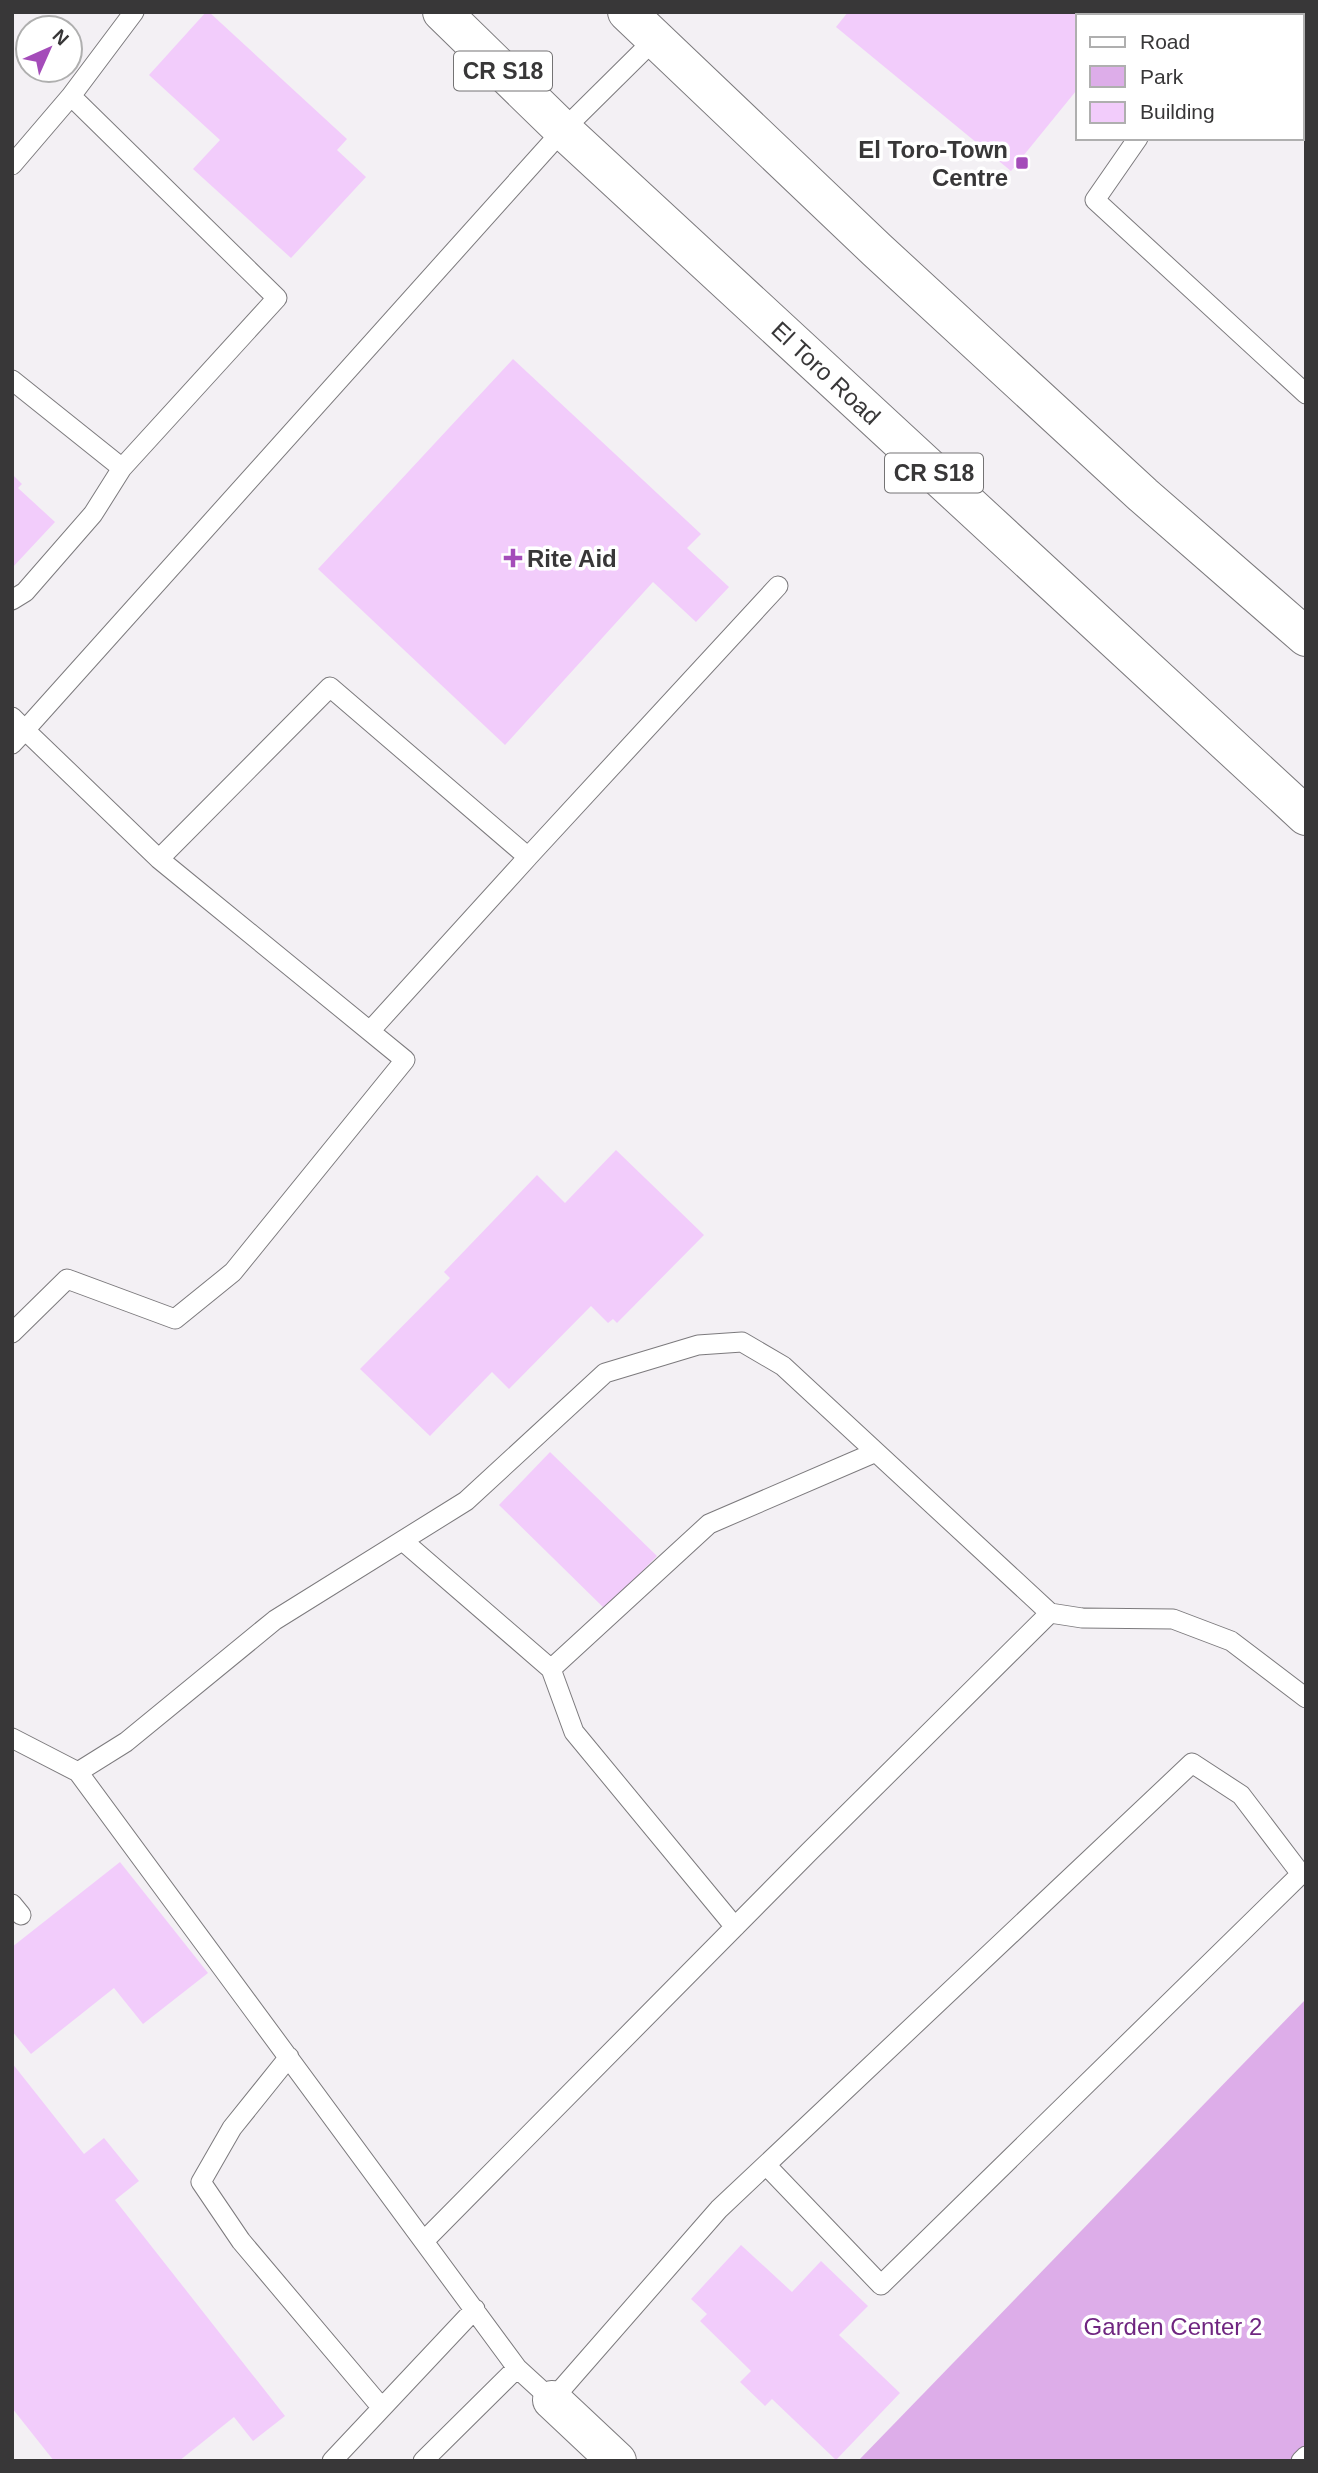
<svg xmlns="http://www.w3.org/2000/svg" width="1318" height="2473" viewBox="0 0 1318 2473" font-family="Helvetica,sans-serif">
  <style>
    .green { fill: #ddade9 }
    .building { fill: #f2ccfb }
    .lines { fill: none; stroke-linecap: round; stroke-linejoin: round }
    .service-casing { stroke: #7c7a7d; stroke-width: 21 }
    .minor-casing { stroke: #7c7a7d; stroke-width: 40 }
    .primary-casing { stroke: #7c7a7d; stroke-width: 40 }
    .service { stroke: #fff; stroke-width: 19 }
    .minor { stroke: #fff; stroke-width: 38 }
    .primary { stroke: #fff; stroke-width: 38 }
    .poi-dot { fill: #a44cb9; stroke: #fff; stroke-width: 2.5 }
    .labels { text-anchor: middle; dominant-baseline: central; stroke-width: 7; stroke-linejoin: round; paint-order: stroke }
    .shield { fill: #fff; stroke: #747374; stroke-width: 2 }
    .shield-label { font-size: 23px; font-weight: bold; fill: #383738 }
    .poi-label { font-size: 24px; font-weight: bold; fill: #383738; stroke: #fff; text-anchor: end }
    .street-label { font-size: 24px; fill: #383738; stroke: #fff }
    .park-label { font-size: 24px; fill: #6f2580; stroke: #fff }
  </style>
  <rect width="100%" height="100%" fill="#f3f0f4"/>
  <!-- green -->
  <path class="green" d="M1306,1999v462h-448z"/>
  <!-- building -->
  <path class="building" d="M206,12h3l138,127 -10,11 29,27 -75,81 -98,-89 27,-29 -71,-65z
    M848,12h291l-3,4h-58v77l-2,-2 -65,80 -175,-144z
    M513,359l188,175 -14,14 42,39 -33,35 -43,-40 -148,163 -187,-176z
    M12,474l10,10 -4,4 37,34 -43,46z
    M616,1150l88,85 -87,88 -4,-4 -5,4 -17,-17 -82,83 -17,-17 -62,64 -70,-67 90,-91 -6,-6 93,-97 28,28z
    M550,1452l107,104 -52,53 -106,-104z
    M120,1862l88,111 -65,51 -29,-36 -83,66 -19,-23v-84z
    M12,2063l72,91 20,-16 35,43 -24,19 170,216 -32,25 -19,-24 -55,44h-125l-42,-53z
    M741,2245l51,47 29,-31 47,45 -29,29 61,58 -64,67 -64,-61 -7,7 -25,-24 11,-11 -51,-50 7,-7 -16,-15z"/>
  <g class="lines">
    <defs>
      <path id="service" d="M1220,16l2,-4
        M1138,138l-43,62 211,194
        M12,165l59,-69 63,-84
        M12,380l110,88 155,-170 -206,-202
        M12,600l13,-8 68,-78 29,-46
        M12,717l13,13 -13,14
        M159,859l171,-172 198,170 250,-271
        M370,1031l158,-174
        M12,1333l55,-54 108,40 58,-47 172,-212 -246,-201 -134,-129 538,-600 92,-91
        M403,1541l148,128 158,-145 167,-72
        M551,1669l23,63 161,195
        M12,1738l66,34 48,-30 149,-122 191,-119 139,-128 93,-28 44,-3 41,24 267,247 32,5 91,1 58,22 75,57
        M78,1772l439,596 35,32 167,-191 473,-446 49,32 60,79 -420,411 -115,-120
        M12,1904l9,11
        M289,2057l-57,71 -31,54 40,59 141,167
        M424,2241l385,-389 241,-239
        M332,2461l143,-152
        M423,2461l94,-93
        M1301,2461l5,-5"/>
      <path id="minor" d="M552,2400l65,61"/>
      <path id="primary" d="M442,12l121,118 743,686
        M627,12l250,238 266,245 163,142"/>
    </defs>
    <!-- service casing -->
    <use href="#service" class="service-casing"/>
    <!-- minor casing -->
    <use href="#minor" class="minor-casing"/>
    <!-- primary casing -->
    <use href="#primary" class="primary-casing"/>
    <!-- service -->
    <use href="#service" class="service"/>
    <!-- minor -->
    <use href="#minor" class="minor"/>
    <!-- primary -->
    <use href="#primary" class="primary"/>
  </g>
  <!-- markers -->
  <g class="poi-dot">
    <rect x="1015" y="156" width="14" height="14" rx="3.5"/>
    <path d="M509.5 547.5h7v7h7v7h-7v7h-7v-7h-7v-7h7z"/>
  </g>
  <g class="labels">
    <!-- shield labels -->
    <g class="shield">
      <rect x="454" y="51.5" width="98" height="39" rx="5"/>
      <rect x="885" y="453.5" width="98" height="39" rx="5"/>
    </g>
    <g class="shield-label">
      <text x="503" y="71">CR S18</text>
      <text x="934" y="473">CR S18</text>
    </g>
    <!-- poi labels -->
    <g class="poi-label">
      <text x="1008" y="149">El Toro-Town<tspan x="1008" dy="28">Centre</tspan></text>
      <text x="527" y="558" text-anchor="start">Rite Aid</text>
    </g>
    <!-- street labels -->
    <g class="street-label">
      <text transform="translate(826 373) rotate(43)">El Toro Road</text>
    </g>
    <!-- park labels -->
    <g class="park-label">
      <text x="1173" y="2326">Garden Center 2</text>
    </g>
  </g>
  <!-- border -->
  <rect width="1318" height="2473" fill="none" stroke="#383738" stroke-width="28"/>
  <!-- legend -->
  <rect x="1076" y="14" width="228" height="126" fill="#ffffff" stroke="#afafaf" stroke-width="2"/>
  <rect x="1090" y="37" width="35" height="10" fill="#ffffff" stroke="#afafaf" stroke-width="2"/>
  <text x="1140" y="49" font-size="21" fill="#383738">Road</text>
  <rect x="1090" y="66" width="35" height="21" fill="#ddade9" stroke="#afafaf" stroke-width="2"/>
  <text x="1140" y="84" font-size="21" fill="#383738">Park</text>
  <rect x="1090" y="102" width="35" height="21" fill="#f2ccfb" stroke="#afafaf" stroke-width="2"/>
  <text x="1140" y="119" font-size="21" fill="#383738">Building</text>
  <!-- north arrow -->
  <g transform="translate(49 49) rotate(45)"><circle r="33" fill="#ffffff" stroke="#afafaf" stroke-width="2"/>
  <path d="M0-5L12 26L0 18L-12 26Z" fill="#a44cb9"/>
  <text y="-10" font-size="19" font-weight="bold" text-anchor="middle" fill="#383738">N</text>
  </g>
</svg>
